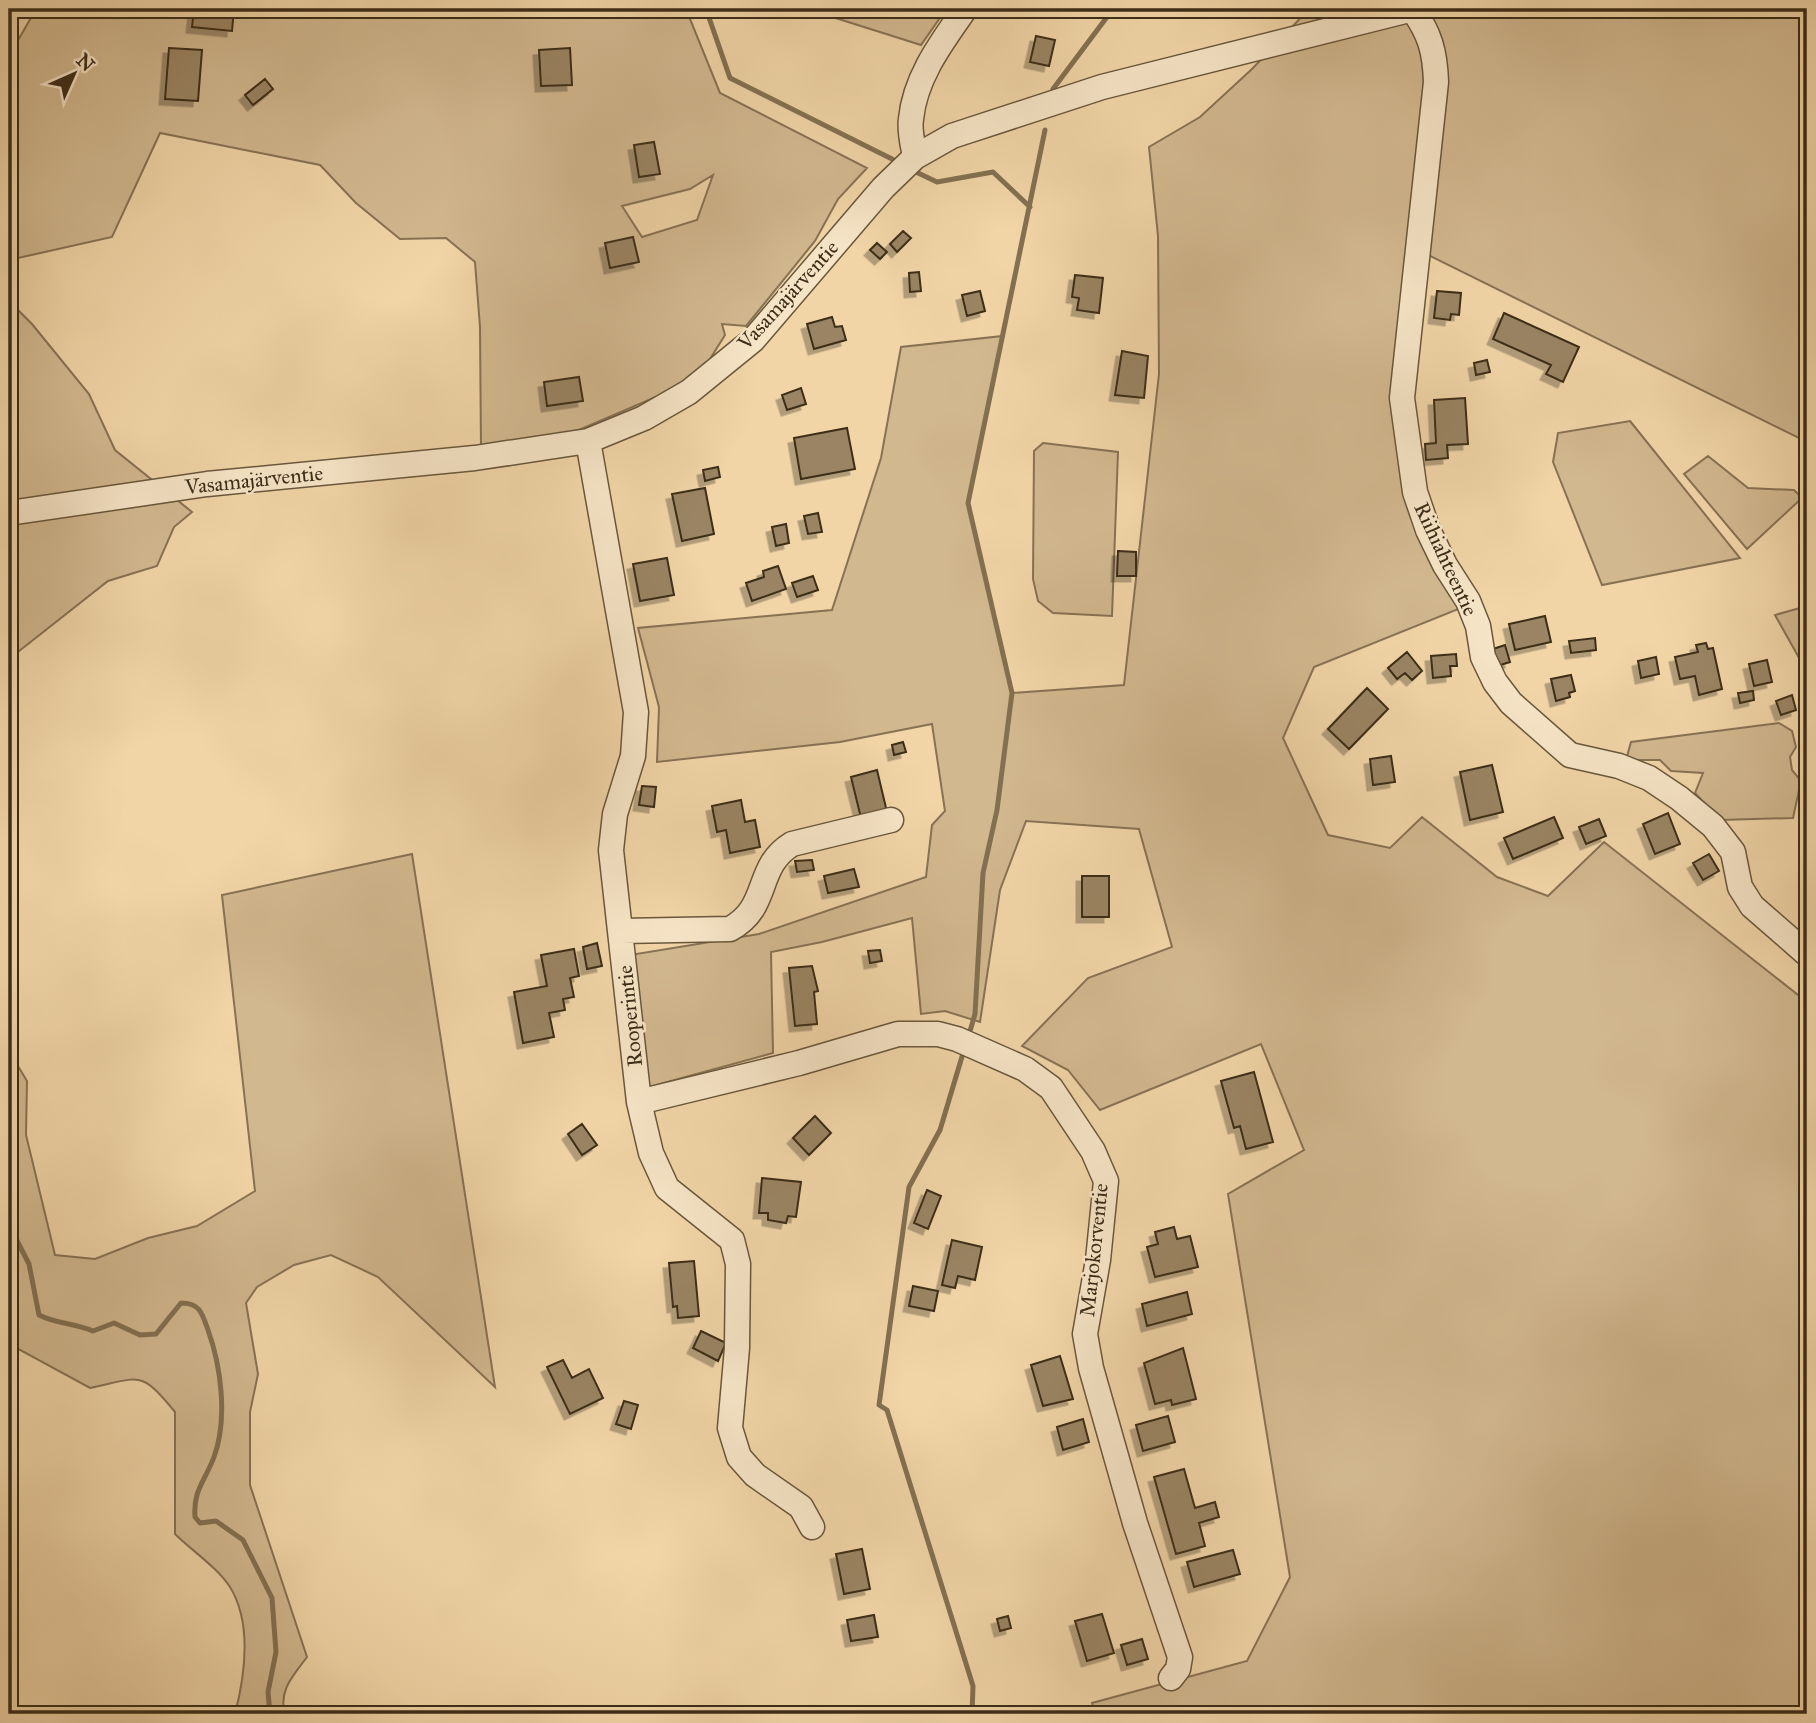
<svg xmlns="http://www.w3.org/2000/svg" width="1816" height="1723" viewBox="0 0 1816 1723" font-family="'IM FELL Great Primer',serif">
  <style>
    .green { fill: #d2b88f; stroke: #877254; stroke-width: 2; fill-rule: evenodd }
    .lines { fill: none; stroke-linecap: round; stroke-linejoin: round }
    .stream { stroke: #837051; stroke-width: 5 }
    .building { fill: #9a8463; stroke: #3c2d19; stroke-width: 2; filter: url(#shadow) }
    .minor-casing { stroke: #69573c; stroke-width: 27 }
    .minor { stroke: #f6e4c6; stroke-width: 24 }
    .labels { text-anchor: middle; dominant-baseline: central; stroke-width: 5; stroke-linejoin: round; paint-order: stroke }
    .street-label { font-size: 21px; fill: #3c2d19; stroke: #f6e4c6 }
  </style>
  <defs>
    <filter id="shadow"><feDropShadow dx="-5.5" dy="5.5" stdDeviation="0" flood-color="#0004"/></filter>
  </defs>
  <rect width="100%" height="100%" fill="#f1d5a7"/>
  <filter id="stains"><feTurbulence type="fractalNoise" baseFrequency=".00286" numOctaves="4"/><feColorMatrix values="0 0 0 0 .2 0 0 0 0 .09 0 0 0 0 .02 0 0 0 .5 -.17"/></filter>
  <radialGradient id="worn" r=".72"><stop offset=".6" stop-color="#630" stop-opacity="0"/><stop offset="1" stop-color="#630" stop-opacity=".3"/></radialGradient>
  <!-- green -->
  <path class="green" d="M36,9h650l34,84 147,75 -29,31 -23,42 -69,85 -24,-2 3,11 -20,32 -26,20 -107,46 -91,17 -1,-123 -5,-65 -29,-24 -46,1 -44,-36 -36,-38 -160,-32 -48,104 -103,23v-204zM713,175l-16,45 -55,17 -20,-31 68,-17z
    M807,9h139l-25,36z
    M1309,9h498v433l-399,-197 -16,151 69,212 -147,59 -31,71 45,97 62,13 32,-31 75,60 51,19 56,-54 203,160v712h-711l-4,-11 155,-42 43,-84 -62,-383 76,-44 -43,-106 -161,66 -32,-40 -46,-24 66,-68 84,-31 -33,-118 -113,-8 -26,69 -20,132 -35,-11 -24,3 -9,-96 -90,24 -51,10 2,101 -124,34 -19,-132 129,-21 167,-57 6,-52 13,-14 -13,-87 -92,18 -183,20 2,-55 -21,-79 194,-18 49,-152 20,-111 102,-11 -35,167 44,190 112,-8 35,-311 -1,-138 -9,-89 51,-30 52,-48z
    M9,301l23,23 57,70 26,56 77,62 -18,15 -17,39 -49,15 -99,78z
    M1630,421l110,137 -138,27 -49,-123 5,-29z
    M1043,443l75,9 -6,164 -59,-3 -15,-12 -5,-22 1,-128z
    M1708,456l40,32 46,2 8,8 -55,51 -63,-75z
    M1807,606v66l-32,-57z
    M1779,723l13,8 4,16 -6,10 2,13 9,11 -8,37 -73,2 -25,-27 8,-20 -32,-2 -11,-11h-34l5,-18z
    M412,854l83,533 -117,-110 -47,-22 -37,10 -37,22 -11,16 12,71 -8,38v73l57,172c-13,18 -29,33 -22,57h-50c10,-39 17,-91 -5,-127 -12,-19 -39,-37 -55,-53v-122c-35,-42 -33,-35 -85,-24l-81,-44v-293l18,30 -1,54 29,120 40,4 53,-21 49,-12 58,-35 -33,-296z"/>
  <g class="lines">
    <!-- stream -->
    <path class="stream" d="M706,9l24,69 162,81
      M1053,89l60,-80
      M916,172l21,10 56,-10 37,35
      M968,1038l7,-24 8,-141 14,-63 15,-117 -44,-190 77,-373
      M964,1050l-24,80 -31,57 -30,218 8,5 86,276 -1,28
      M9,1225l20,39 10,51c17,9 36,8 54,16l21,-8 26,12 16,-1 25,-31c19,0 21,10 27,27 13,36 20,89 6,127 -9,24 -21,33 -19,60l5,6 16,-2 27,19 29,58 4,54 -8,40 2,22"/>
  </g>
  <!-- building -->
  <path class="building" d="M194,9h40l-2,22 -40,-4z
    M1036,36l19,4 -6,26 -19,-4z
    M169,48l33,2 -4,51 -33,-2z
    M570,48l2,37 -31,1 -2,-36z
    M265,79l8,10 -20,16 -8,-10z
    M654,142l6,32 -21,3 -5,-32z
    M903,231l8,7 -14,14 -7,-8z
    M633,237l6,25 -29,6 -5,-25z
    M877,243l10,9 -7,7 -10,-9z
    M919,272l2,19 -11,1 -1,-19z
    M1075,275l28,3 -4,35 -22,-3 2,-12 -7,-1z
    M980,291l5,20 -18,5 -5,-21z
    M1437,291l24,2 -2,22 -8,-1 -1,6 -16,-2z
    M1504,313l75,34 -16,35 -17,-8 5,-9 -58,-26z
    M832,317l3,10 7,-1 4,14 -32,9 -7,-25z
    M1122,351l26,5 -4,42 -29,-3z
    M1487,360l3,12 -14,3 -2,-12z
    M579,377l4,24 -36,5 -3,-24z
    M801,388l5,16 -19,6 -5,-15z
    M1465,398l3,46 -21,1 1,13 -22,2 -1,-16 11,-1 -2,-43z
    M847,428l8,41 -54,10 -7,-41z
    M718,467l2,10 -15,4 -2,-11z
    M705,488l9,46 -32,7 -10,-47z
    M818,513l4,19 -14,2 -4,-18z
    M786,524l3,19 -13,3 -4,-19z
    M1118,551l18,1v24h-19z
    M667,558l7,37 -34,6 -7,-37z
    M778,566l8,23 -34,12 -6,-18 18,-6 -1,-6z
    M813,576l5,14 -21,7 -5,-14z
    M1545,616l6,26 -36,8 -6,-26z
    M1595,638l1,12 -25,3 -2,-12z
    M1706,643l2,6 5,-1 9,41 -23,6 -4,-19 -15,3 -5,-22 23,-5 -2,-7z
    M1505,645l5,17 -13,4 -4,-17z
    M1407,652l15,19 -10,9 -7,-7 -8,6 -9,-11z
    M1456,654l1,12h-7l1,10 -18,2 -2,-22z
    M1656,657l3,17 -18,4 -3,-17z
    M1767,660l5,22 -18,4 -5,-22z
    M1571,675l4,16 -6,2 1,4 -14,4 -5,-22z
    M1367,688l21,21 -39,40 -21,-20z
    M1753,691l1,9 -14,3 -2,-10z
    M1792,695l4,15 -15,5 -5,-14z
    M903,742l3,10 -12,3 -2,-10z
    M1391,756l4,26 -22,3 -3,-26z
    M1492,765l11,47 -33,8 -10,-48z
    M877,770l10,42 -26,6 -10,-41z
    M642,786l14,1 -2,20 -15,-2z
    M741,800l4,22 10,-2 5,27 -30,6 -4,-23 -9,2 -5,-26z
    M1668,813l12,31 -25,10 -12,-30z
    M1554,817l9,21 -50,21 -9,-21z
    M1599,819l7,17 -20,8 -7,-17z
    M1709,854l10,17 -16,9 -10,-17z
    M812,860l2,10 -17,2 -2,-11z
    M854,869l5,18 -31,6 -4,-17z
    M1082,876h27v41h-27z
    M597,943l5,23 -15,3 -4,-22z
    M574,949l5,27 -9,2 4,19 -11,2 2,11 -16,3 5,24 -31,6 -9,-51 33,-6 -6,-31z
    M880,950l2,11 -12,2 -2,-12z
    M812,966l6,25 -4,1 3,32 -22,2 -6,-58z
    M1254,1072l19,70 -27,7 -6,-23 -6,2 -13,-47z
    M815,1116l16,17 -22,22 -16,-17z
    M582,1124l15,21 -15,10 -14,-21z
    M762,1178l39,4 -5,35 -8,-1 -2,7 -18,-3v-7h-9z
    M927,1190l14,6 -13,33 -14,-6z
    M1174,1227l3,12 13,-3 8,31 -43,10 -8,-30 11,-3 -3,-12z
    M952,1240l30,7 -7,33 -17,-4 -3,12 -13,-3z
    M694,1261l5,55 -21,2 -1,-12 -4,1 -4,-44z
    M913,1286l25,5 -4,20 -25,-5z
    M1187,1292l5,22 -45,12 -5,-22z
    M701,1331l25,12 -8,18 -25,-13z
    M1183,1348l13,51 -24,6 -1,-5 -16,4 -11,-41z
    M1060,1356l13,43 -30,7 -12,-41z
    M563,1360l9,18 17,-9 14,29 -33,16 -23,-47z
    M624,1401l14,4 -7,24 -15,-5z
    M1168,1416l7,26 -32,9 -7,-26z
    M1083,1419l6,23 -26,8 -6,-23z
    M1184,1469l11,39 20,-6 4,15 -20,6 6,23 -29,8 -22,-77z
    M862,1549l8,40 -26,5 -8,-40z
    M1233,1550l7,24 -46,13 -7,-25z
    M1102,1614l12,39 -27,8 -12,-40z
    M874,1615l4,22 -27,4 -4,-21z
    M1008,1616l3,12 -11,3 -3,-12z
    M1142,1639l6,20 -21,6 -6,-20z"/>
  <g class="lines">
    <defs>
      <path id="minor" d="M1412,9c18,24 23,43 24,73l-34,316 13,94 13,38 17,35 23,36 10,25 5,31 12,25 16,21 59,52 49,11 30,12 30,20 34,28 20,26 7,35 12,19 55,48
        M915,157c-2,-12 -6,-26 -4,-38 4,-42 31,-77 54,-110
        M588,441l48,271 -3,44 -18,58 -4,36 28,252 12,51 16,35 65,52 6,24 -1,84 -7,80 9,29 16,18 46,32 11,20
        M9,513l198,-29 268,-26 113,-17 56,-23 45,-26 64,-52 130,-152 32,-31 37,-21 150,-49 311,-78
        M621,931l109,-2c41,-22 24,-62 62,-85l99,-24
        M639,1102l160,-39 99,-29h40l19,5 68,30 26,19 42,63 13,30 -8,79 -13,74 6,34 44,155 45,134 -2,12 -7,9"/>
    </defs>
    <!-- minor casing -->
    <use href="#minor" class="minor-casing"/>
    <!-- minor -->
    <use href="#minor" class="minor"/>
  </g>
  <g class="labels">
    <!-- street labels -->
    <g class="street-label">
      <text transform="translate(788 295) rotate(-48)">Vasamajärventie</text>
      <text transform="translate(254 480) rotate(-6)">Vasamajärventie</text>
      <text transform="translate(1446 559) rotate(65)">Riihiahteentie</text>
      <text transform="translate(630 1016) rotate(-96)">Rooperintie</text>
      <text transform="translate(1094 1250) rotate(-84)">Marjokorventie</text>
    </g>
  </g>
  <!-- margin -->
  <rect width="1816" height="1723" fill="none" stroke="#f1d5a7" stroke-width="35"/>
  <rect x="10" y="10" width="1795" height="1702" fill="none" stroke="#3c2d19" stroke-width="3.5"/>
  <rect x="18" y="18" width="1781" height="1688" fill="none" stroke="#3c2d19" stroke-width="2"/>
  <!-- north arrow -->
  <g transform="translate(74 74) rotate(45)" stroke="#f6e4c6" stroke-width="5" paint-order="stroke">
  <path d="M0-5L12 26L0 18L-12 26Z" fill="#3c2d19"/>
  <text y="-10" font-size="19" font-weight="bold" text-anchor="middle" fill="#3c2d19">N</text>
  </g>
  <rect width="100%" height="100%" filter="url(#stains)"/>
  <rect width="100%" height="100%" fill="url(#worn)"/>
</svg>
